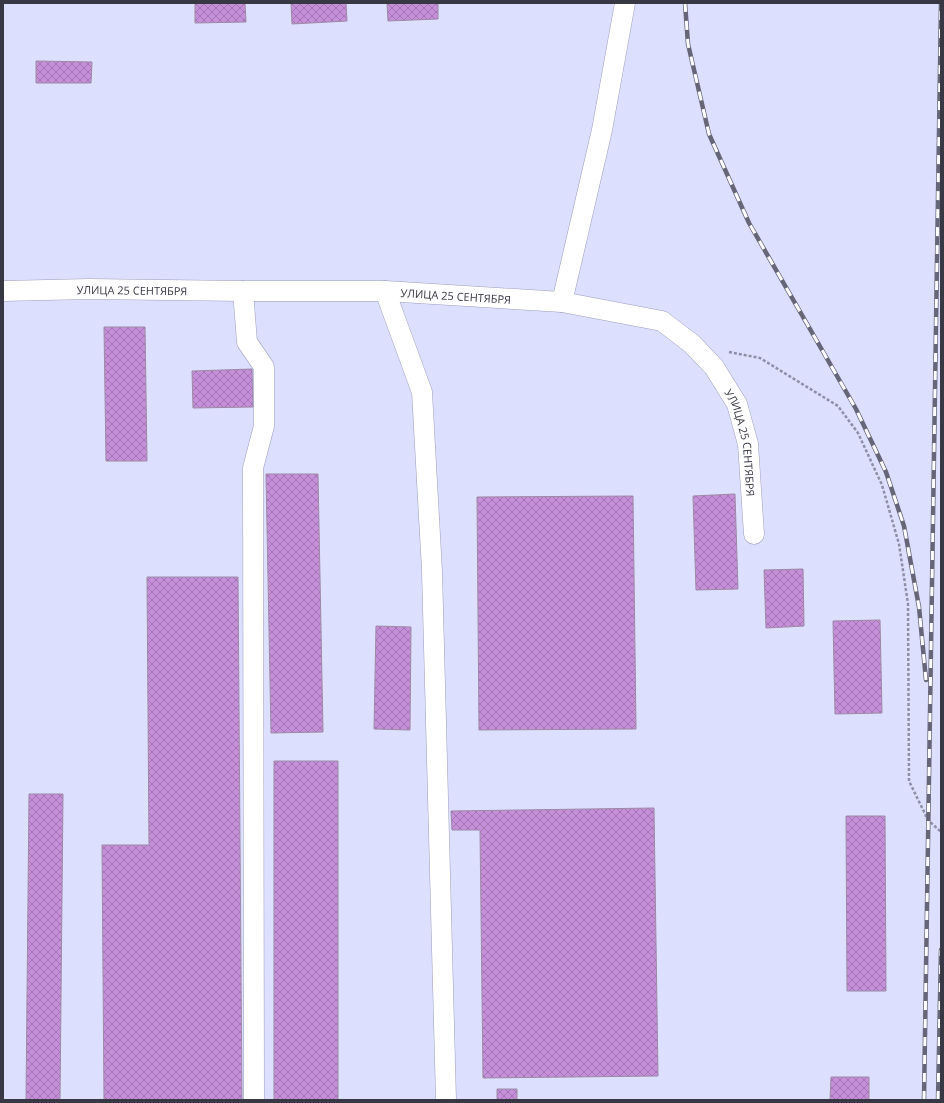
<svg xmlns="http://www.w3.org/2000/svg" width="944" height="1103" viewBox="0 0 944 1103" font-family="'Open Sans',sans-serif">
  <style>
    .building { fill: url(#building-cross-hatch); stroke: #9c8aa4 }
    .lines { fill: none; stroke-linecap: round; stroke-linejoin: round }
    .minor-casing { stroke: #9c9dbb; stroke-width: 21 }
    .path { stroke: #8e8fa6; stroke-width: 2.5; stroke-dasharray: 3 2; stroke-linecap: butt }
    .minor { stroke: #fff; stroke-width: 20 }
    .rail-casing { stroke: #656677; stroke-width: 4.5 }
    .rail { stroke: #fff; stroke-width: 3; stroke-dasharray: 9; stroke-linecap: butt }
    .labels { text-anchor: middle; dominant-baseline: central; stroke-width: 3.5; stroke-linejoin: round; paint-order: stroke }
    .street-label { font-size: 11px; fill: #373844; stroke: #fff }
  </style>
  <defs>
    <pattern id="building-cross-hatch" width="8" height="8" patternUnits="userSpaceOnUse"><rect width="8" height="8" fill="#c68fda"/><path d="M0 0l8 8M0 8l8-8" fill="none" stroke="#a276b2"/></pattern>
  </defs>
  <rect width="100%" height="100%" fill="#dddfff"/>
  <!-- building -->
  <path class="building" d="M195,3h50l1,19 -51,1z
    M291,3h55l1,18 -55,3z
    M387,3h51v16l-50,2z
    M36,61l56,1 -1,21h-55z
    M104,327h41l2,134h-41z
    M252,369l1,38 -60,1 -1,-37z
    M266,474h52l5,258 -52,1z
    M735,494l3,95 -42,1 -3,-94z
    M633,496l3,233 -157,1 -2,-233z
    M803,569l1,57 -38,2 -2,-58z
    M147,577h91l4,523h-138l-2,-255h47z
    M880,620l2,93 -47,1 -2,-93z
    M376,626l35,1 -1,103 -36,-1z
    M274,761h64v339h-64z
    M29,794h34l-3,306h-34z
    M654,808l4,268 -175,2 -3,-248h-28l-1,-19z
    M846,816h39l1,175h-39z
    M831,1077h38v23h-39z
    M497,1089h20v11h-20z"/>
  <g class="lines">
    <defs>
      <g id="minor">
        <path id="s1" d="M3,291l86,-2 154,2h142l177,11 100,19 30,23 22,23 23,37 11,40 6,90"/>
        <path d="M243,291l4,51 17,25v59l-11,42 1,632"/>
        <path d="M385,291l37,101 10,179 14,529"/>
        <path d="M562,302l40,-172 23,-127"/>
      </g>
    </defs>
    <!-- minor casing -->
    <use href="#minor" class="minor-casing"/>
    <!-- path -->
    <path class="path" d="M729,352l31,6 78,48 20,27 24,52 17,59 9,60 1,177 19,39 13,12"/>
    <!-- minor -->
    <use href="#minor" class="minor"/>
    <defs>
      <path id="rail" d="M685,3l3,41 21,90 40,89 107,186 30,63 18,54 15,81 7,73
        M924,1100l17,-1097
        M938,1100l3,-150"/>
    </defs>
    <!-- rail casing -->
    <use href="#rail" class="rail-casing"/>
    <!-- rail -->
    <use href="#rail" class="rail"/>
  </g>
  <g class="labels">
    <!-- street labels -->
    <g class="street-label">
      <text stroke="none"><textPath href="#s1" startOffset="129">УЛИЦА 25 СЕНТЯБРЯ</textPath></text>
      <text stroke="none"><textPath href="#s1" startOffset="453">УЛИЦА 25 СЕНТЯБРЯ</textPath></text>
      <text stroke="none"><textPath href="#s1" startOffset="813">УЛИЦА 25 СЕНТЯБРЯ</textPath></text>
    </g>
  </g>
  <!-- border -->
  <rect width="944" height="1103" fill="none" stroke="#373844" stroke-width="8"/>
</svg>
